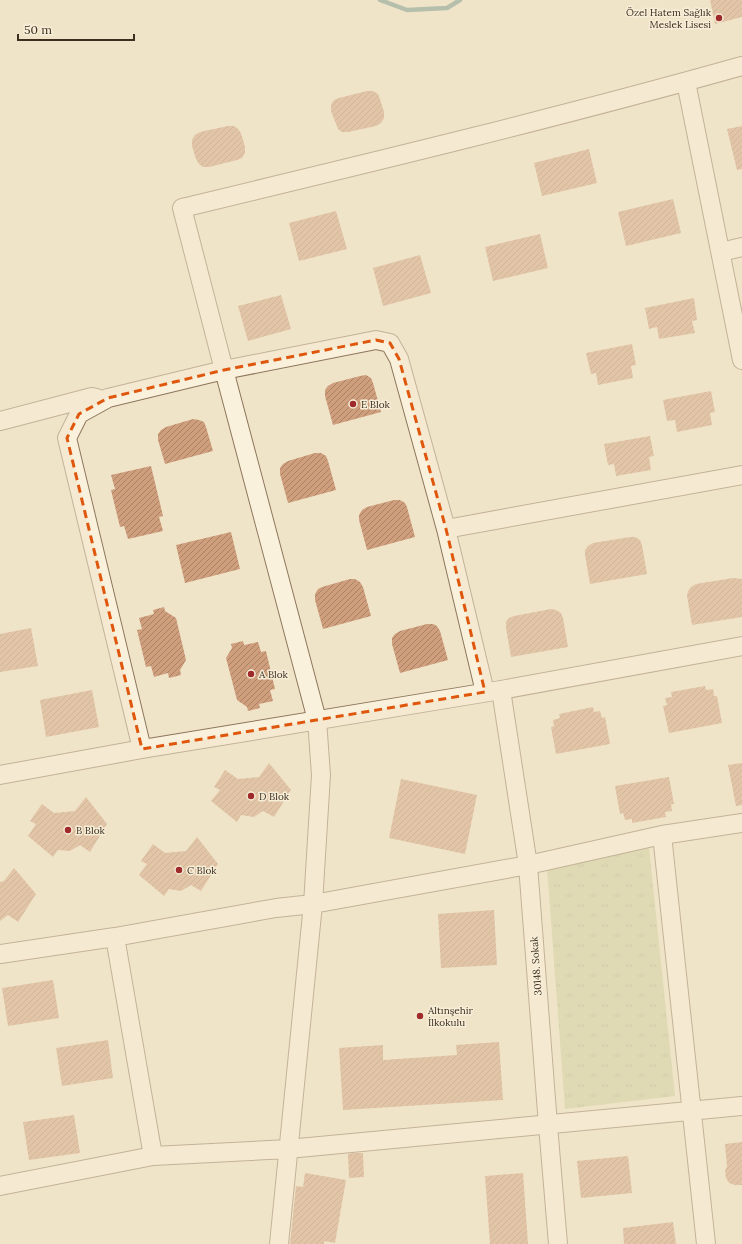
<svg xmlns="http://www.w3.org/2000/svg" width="742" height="1244" viewBox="0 0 742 1244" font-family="Lora,serif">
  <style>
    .park { fill: url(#park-tufts) }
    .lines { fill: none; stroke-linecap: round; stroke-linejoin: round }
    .stream { stroke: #6f938a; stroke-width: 4.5 }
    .building { fill: url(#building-hatch) }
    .minor-casing { stroke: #8d765c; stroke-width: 20 }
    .minor { stroke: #faf1dc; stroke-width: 18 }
    .marked { fill: none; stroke: #df570d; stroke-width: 3; stroke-dasharray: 8 5; stroke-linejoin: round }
    .poi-dot { fill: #9e2a2b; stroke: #f7eed8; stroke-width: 1.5 }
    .labels { text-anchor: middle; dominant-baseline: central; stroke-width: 3; stroke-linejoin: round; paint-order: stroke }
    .poi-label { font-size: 10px; fill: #3d2e20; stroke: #f7eed8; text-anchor: start }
    .street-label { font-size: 10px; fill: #3d2e20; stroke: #f7eed8 }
  </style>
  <defs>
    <pattern id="park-tufts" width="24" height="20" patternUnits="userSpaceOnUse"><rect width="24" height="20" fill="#c9cf9b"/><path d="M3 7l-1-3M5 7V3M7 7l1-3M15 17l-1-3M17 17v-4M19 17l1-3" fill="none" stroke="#aeb285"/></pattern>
    <pattern id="building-hatch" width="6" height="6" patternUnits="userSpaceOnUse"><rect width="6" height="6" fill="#cf9f7d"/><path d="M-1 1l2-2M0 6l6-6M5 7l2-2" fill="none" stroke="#a98266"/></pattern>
  </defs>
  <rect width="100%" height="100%" fill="#f0e4c8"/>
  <!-- park -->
  <path class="park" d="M649,848l26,248 -110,13 -18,-242z"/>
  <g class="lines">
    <!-- stream -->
    <path class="stream" d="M380,0l27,10 40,-2 13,-8"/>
  </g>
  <!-- building -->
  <path class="building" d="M710,0h32v17l-27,7z
    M367,91h6l5,3 2,5 4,13v6l-3,5 -5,3 -28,6h-6l-4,-3 -7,-18v-6l3,-5 5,-2z
    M228,126h6l4,3 3,4 4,14v6l-3,5 -5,2 -28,7h-6l-4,-3 -3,-5 -4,-13v-6l3,-5 5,-3z
    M742,126v43l-5,1 -10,-41z
    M589,149l8,34 -55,13 -8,-33z
    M673,199l8,34 -55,13 -8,-34z
    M336,211l11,38 -48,12 -10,-38z
    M540,234l8,34 -55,13 -8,-34z
    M420,255l11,38 -48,13 -10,-38z
    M281,295l10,34 -43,12 -10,-35z
    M694,298l3,22 -5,1 3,12 -36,6 -2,-12 -8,2 -4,-21z
    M632,344l4,21 -5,1 2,12 -35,7 -2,-12 -5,1 -5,-21z
    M366,375l5,3 2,5 8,29 -48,13 -8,-29v-6l3,-4 5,-3 27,-7z
    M711,391l4,21 -5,1 2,12 -35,7 -2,-12 -8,1 -4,-21z
    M193,419l6,1 5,2 2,5 7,24 -48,13 -7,-24v-6l3,-4 5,-3z
    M650,436l4,20 -5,1 2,13 -35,6 -2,-12 -6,1 -4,-21z
    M315,453h6l5,3 2,5 8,29 -48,13 -8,-29v-6l3,-4 5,-3z
    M151,466l12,50 -4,1 4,14 -35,8 -4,-13 -4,1 -9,-37 4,-1 -4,-14z
    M394,500h6l5,3 2,4 8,30 -48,13 -8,-30v-5l3,-5 5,-3z
    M231,532l9,37 -55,14 -9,-38z
    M630,537h5l5,3 2,5 5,29 -57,10 -5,-29v-5l3,-4 5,-3z
    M733,578l9,1v38l-50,8 -5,-29 1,-5 3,-4 5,-3z
    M350,579h5l5,3 3,5 8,29 -48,13 -8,-29v-6l3,-5 4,-2z
    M164,607l1,4 11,7 10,42 -6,10 1,5 -12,3 -1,-5 -14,4 -3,-11 -5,1 -9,-37 5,-1 -3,-11 15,-4 -1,-4z
    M551,609l5,1 5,3 2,5 5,29 -57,10 -5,-29v-6l3,-4 5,-2z
    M427,624h6l4,2 3,5 8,29 -48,13 -8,-29v-6l3,-4 5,-3z
    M31,628l7,38 -38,6v-38z
    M243,641l1,4 14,-3 3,10 5,-1 9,38 -5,1 3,11 -14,3 1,4 -12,3 -1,-4 -10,-7 -11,-42 6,-10 -1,-4z
    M705,686l1,4 7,-1 1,7h3l5,27 -53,10 -6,-27 4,-1 -2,-7 7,-1 -1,-5z
    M92,690l7,37 -53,10 -6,-37z
    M593,707l1,5 6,-1 2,7 3,-1 5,27 -54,10 -5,-27 3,-1 -1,-6 7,-2 -1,-4z
    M269,763l22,27 -17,27 -11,-6 -9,6 -13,-2 -4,7 -26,-21 9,-11 -6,-3 11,-17 13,9 21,-2z
    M742,763v42l-6,1 -8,-41z
    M669,777l5,27h-3l1,7 -7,1 1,5 -34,6v-4l-7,1 -2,-7 -3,1 -5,-28z
    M401,779l76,16 -12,59 -76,-16z
    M86,797l21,27 -17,28 -10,-7 -10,6 -12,-1 -5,7 -25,-21 8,-12 -6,-3 12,-17 12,9 21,-2z
    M197,837l21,27 -17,27 -10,-6 -10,6 -12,-2 -5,7 -25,-21 8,-11 -6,-3 12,-17 12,9 21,-2z
    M14,868l22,26 -18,28 -10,-7 -8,6v-39l4,-1z
    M494,910l3,55 -56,3 -3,-54z
    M53,980l6,38 -51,8 -6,-38z
    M108,1040l5,38 -51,8 -6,-38z
    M499,1042l4,58 -160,10 -4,-62 44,-3v15l74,-5 -1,-10z
    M74,1115l6,38 -51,7 -6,-38z
    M742,1142v43h-7l-6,-2 -3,-5 -1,-7 2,-5 -2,-22z
    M354,1153h9l1,24 -15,1 -1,-24z
    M628,1156l4,37 -51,5 -4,-37z
    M305,1173l41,7 -11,63 -11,-2v3h-34l6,-58 7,1z
    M523,1173l5,71h-38l-5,-68z
    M673,1222l3,22h-52l-1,-16z"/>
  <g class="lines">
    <defs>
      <path id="minor" d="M686,82l56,278
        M721,252l21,-5
        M0,421l92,-24 5,1
        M446,529l296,-54
        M501,690l27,175 20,260 10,119
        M142,749l-75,-311 12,-24 29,-16 116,-28 152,-30 14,3 9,16 47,170 39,163
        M0,775l142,-26 359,-59 241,-44
        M662,835l44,409
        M115,937l38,219
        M0,954l115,-17 161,-29 37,-4 215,-39 134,-30 80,-12
        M0,1186l153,-30 135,-7 454,-43
        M279,1244l34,-340 8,-129 -4,-55 -93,-350 -42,-162c187,-45 375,-90 560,-142"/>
    </defs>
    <!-- minor casing -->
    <use href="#minor" class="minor-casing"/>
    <!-- minor -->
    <use href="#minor" class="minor"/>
  </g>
  <!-- marked area -->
  <path d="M0 0H742V1244H0ZM376,340l14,3 9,16 47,170 39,163 -343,57 -75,-311 12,-24 29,-16 116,-28z" fill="#f0e4c8" fill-opacity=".55" fill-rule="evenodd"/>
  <path class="marked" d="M376,340l14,3 9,16 47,170 39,163 -343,57 -75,-311 12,-24 29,-16 116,-28z"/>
  <!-- markers -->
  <g class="poi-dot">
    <circle cx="719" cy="18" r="4"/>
    <circle cx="353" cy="404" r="4"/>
    <circle cx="251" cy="674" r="4"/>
    <circle cx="251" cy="796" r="4"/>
    <circle cx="68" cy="830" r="4"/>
    <circle cx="179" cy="870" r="4"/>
    <circle cx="420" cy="1016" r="4"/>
  </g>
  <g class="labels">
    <!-- poi labels -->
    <g class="poi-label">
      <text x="711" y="12" text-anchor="end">Özel Hatem Sağlık<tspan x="711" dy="12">Meslek Lisesi</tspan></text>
      <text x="361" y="404">E Blok</text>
      <text x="259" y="674">A Blok</text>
      <text x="259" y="796">D Blok</text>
      <text x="76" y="830">B Blok</text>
      <text x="187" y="870">C Blok</text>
      <text x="428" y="1010">Altınşehir<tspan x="428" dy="12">İlkokulu</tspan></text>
    </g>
    <!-- street labels -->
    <g class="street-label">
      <text transform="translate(536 966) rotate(-94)">30148. Sokak</text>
    </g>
  </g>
  <!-- scale -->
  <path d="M18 34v6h116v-6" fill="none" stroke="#3d2e20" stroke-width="2"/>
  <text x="24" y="34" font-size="12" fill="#3d2e20" stroke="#f7eed8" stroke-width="3" paint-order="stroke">50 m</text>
</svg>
